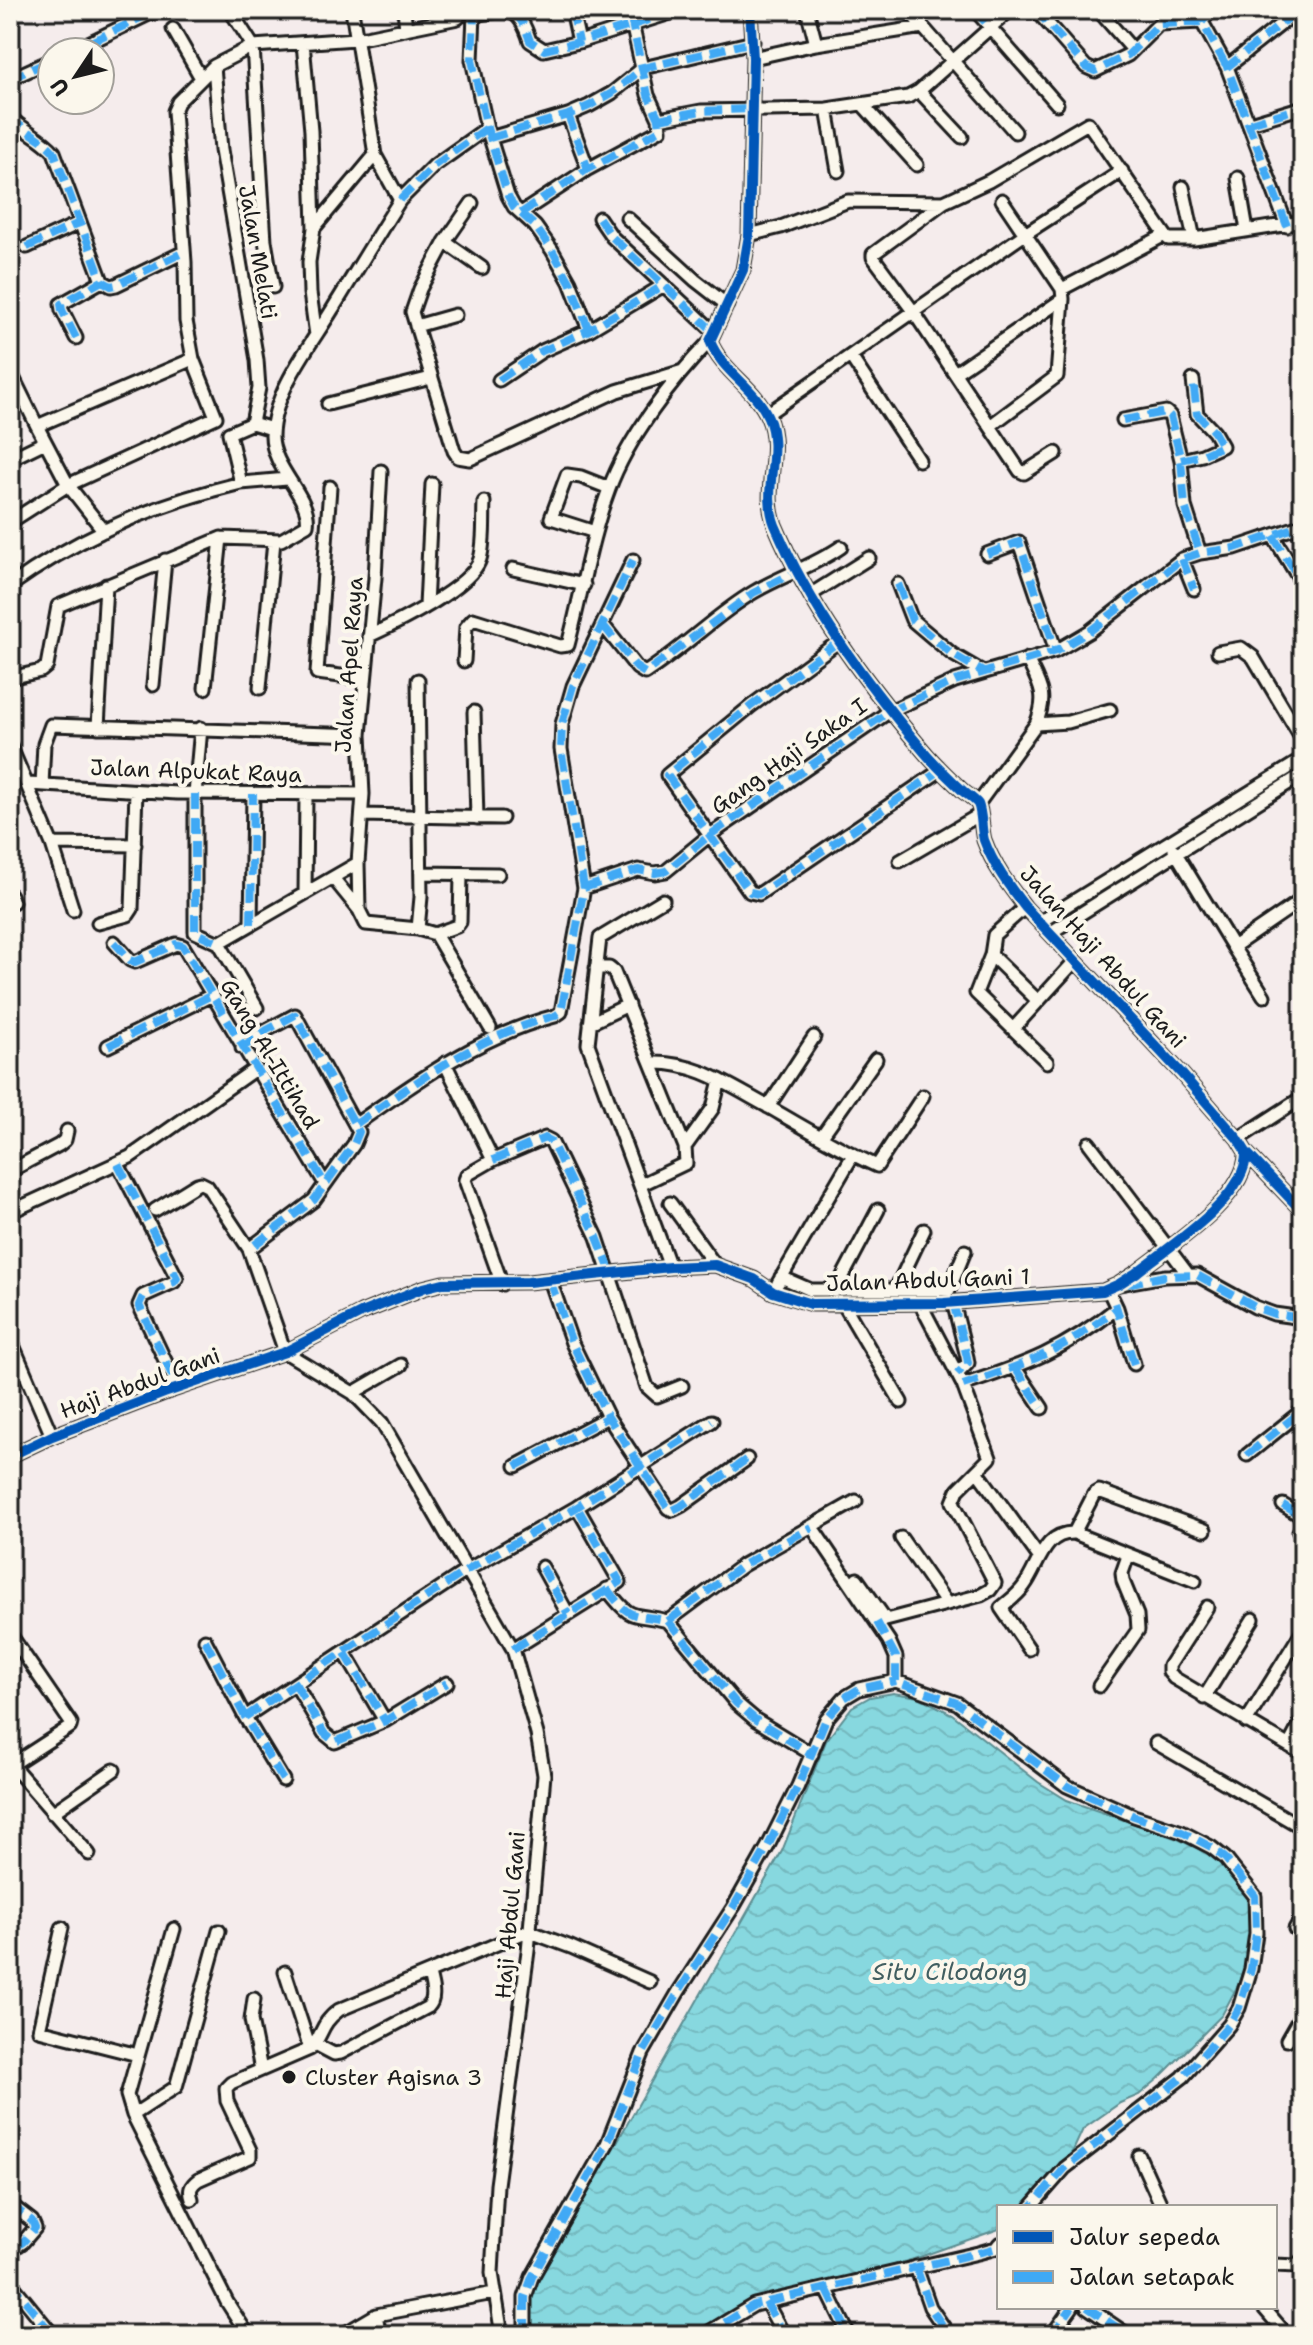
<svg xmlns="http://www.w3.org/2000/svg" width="1313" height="2345" viewBox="0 0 1313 2345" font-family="'Shantell Sans',sans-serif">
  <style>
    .water { fill: url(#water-waves); stroke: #5c8d91; stroke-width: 2 }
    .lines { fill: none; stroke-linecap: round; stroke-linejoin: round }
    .minor-casing { stroke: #1c1c1c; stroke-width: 17 }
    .minor { stroke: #fbf7ec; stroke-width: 11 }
    .quiet { stroke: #3fa9f5; stroke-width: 8; stroke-dasharray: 16 8; stroke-linecap: butt }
    .cycleway-casing { stroke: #fbf7ec; stroke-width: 15 }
    .cycleway { stroke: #0057b8; stroke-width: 10 }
    .poi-dot { fill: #1c1c1c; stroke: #fbf7ec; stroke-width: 3 }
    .labels { text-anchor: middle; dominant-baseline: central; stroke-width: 8; stroke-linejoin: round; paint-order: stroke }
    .street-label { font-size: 22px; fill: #1c1c1c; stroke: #fbf7ec }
    .poi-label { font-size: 22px; fill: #1c1c1c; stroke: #fbf7ec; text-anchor: start }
    .water-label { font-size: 24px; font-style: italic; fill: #415e60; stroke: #fbf7ec }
  </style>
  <defs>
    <pattern id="water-waves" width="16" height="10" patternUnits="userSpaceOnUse" patternTransform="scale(2)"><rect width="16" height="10" fill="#87d8df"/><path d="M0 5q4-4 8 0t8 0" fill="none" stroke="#74b9bf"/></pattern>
  </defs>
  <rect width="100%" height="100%" fill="#f5ecec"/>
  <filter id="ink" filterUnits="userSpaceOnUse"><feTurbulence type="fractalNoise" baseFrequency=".0125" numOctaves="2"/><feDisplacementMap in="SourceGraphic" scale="16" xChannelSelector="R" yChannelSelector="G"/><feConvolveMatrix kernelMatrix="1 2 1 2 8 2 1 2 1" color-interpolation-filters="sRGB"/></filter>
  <g filter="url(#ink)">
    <!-- water -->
    <path class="water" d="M893,1693l26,4 33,17 86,68 29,18 111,39 33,16 26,23 15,21 -1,50 -13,36 -16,30 -64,64 -19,16 -19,8 -37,26 -10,22 -50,56h-24v22l-85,30 -72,22 -66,15 -72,33 -7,6h-165l-2,-29 3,-16 249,-439 44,-110 26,-34 18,-10z"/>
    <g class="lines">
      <defs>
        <path id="minor" d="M230,10l23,36 12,195 8,46
          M404,10l2,19
          M572,10l7,32
          M750,10l3,48 -4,177 -6,35 -33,71c12,31 45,46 58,76 15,35 -7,73 7,108 35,83 89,155 146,223 13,16 28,30 43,44 4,3 11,8 14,12 4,9 3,25 6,36 9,25 25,46 41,67l156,166 57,66 8,13 57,60
          M807,10l9,34
          M908,10l107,122
          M975,10l82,94
          M1036,10l50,57 9,4 33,-16 31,-31 43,-2
          M1098,10l35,40
          M1211,10l-9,12 25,45
          M173,29l28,49
          M303,43l8,88 3,97 -5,34 1,31 6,42
          M70,52l87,-42
          M753,58l63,-14 107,-17
          M214,66l7,84 36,210 2,28 -7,35 20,6
          M10,79l42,-19
          M919,91l43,46
          M863,105l54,60
          M827,109l11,62
          M568,115l20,54
          M10,117c14,14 31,20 44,35l48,129 9,5 5,-1 68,-33
          M659,119l42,-8 126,-2 81,-12 11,-6 91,-81
          M1250,123l53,-16
          M490,138l78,-23 21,-9 23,-13 31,-25 110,-26
          M1238,178l9,52
          M1183,187l11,52
          M400,200l35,-35 52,-37
          M1002,200l60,89
          M944,202l-71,52v3l40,54 107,160 4,2 32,-20
          M472,203l-27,39 -25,47 -8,23 42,139 4,6 12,2 147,-68 66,-20
          M521,213l67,-44 72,-39 -1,-11 -11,-24 -19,-85
          M599,218l13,19 101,94
          M627,218l68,62 32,25
          M1287,226l-60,-159 72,-57
          M314,228l61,-73
          M749,235l32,-8 67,-26 96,1 45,-21 99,-58 80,116h26l109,-17
          M445,242l37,26
          M27,247l52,-24
          M416,326l39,-11
          M589,330l-19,-48 -18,-32 -17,-24 -21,-19 -6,-11 -21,-68 -15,-68 2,-45c35,-6 44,-10 56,26l14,9 35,-8 101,-32
          M76,338l-14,-28 -1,-6 41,-23
          M851,357l68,103
          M10,371l27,55 156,-67 -7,-38 -1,-59 -11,-151 4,-9 36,-36 39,-20 103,-7 102,-21 -2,-8
          M955,373l108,-74 -1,-10 103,-54
          M499,380l43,-29 47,-21 75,-45
          M328,404l103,-26
          M767,414l258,-180 97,-63
          M1123,420l43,-8 4,4 11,44 4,46 15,47
          M37,426l31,59 36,46
          M990,426l67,-50 6,-77
          M10,459l35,-17
          M1181,460l21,-5 20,-9 -8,-14 -17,-18 -4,-34
          M241,483l-12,-50 23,-10
          M330,487l-13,186 47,6
          M214,490l27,-7 46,-4
          M10,522l58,-37 148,-68 -23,-58
          M595,532l-44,-14 16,-43 14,2 28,11
          M1273,536l30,49
          M987,554l32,-12 37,109
          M1182,559l12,30
          M513,569l71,16
          M898,584l14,36 40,34 31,18
          M10,586c59,-43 131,-76 201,-95
          M810,595l59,-37
          M426,606l6,-122
          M603,625l34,43 8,5c38,-24 70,-58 109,-81 29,-17 60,-26 87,-45
          M369,636c26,-12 103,-49 111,-77 5,-17 3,-39 4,-57
          M838,642l-87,64 -84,69 83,117 9,2 182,-124
          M1218,652l23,-4 12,9 50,84
          M464,661l2,-34 7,-8 87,27 8,-1c14,-52 22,-106 41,-156 18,-50 64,-110 101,-148
          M10,678l31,-7 6,-5 11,-60 163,-68 60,2 26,-15c5,-27 -35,-56 -35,-89 1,-44 38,-90 60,-126 23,-37 45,-74 68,-110l-25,-45 -23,-145
          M153,685l12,-125
          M205,688l16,-150
          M260,688l14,-147
          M474,712l3,106
          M1036,724l32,-2 42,-12
          M98,727l8,-142
          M201,728l-6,66v138l24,11
          M10,745l42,99 21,66
          M28,784l149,9 186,1
          M42,785l2,-41 7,-19 309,10
          M978,804l58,-80c12,-29 4,-38 -9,-65
          M362,815l140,3
          M52,844l83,1
          M1174,850l59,97 70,-48
          M900,861l79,-46
          M421,873l77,1
          M333,878l26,32 7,14 52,5 17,5 22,-8 3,-4 1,-47
          M584,888l54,-18 17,3 11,-2 44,-36 180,-124 65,-30 101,-30 34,-20 92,-72 18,-6 35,-5 68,-23
          M305,893l1,-98
          M10,895l3,7
          M663,900l-63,38 -12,106 82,223
          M1025,907l-31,28 -3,20 -15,38 71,69
          M359,910l-1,-47 5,-69 -3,-59 15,-157 6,-107
          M1040,922l263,-163
          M98,923l30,-8 4,-6 4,-118
          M251,924l2,-130
          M418,929l3,-32 -3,-217
          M1050,933l253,-159
          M435,934l55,94
          M114,942l16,18 5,2 41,-18 7,2 141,236
          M219,943l139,-80
          M219,943l38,65
          M1233,947l31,49
          M991,955l47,46
          M596,968h13l5,4 71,175 1,16 -46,22
          M590,1023l38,-18
          M1013,1029l62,-68
          M108,1046l104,-51
          M242,1048l25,-18 28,-15 64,117 -5,12 -40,56 -65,49
          M445,1063l48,97 -26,15 -2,5 37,104
          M651,1063c44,-2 79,23 116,43 36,21 72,43 110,60l46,-70
          M768,1107l46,-70
          M356,1124c62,-44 125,-89 199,-108l6,-4 23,-124 -23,-139 1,-25 11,-38 60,-126
          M821,1137l55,-78
          M1238,1139l65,-42
          M1089,1143l98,130
          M685,1147l28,-39 7,-28
          M493,1160l52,-22 6,3 46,96 50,150 10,9 25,-10
          M118,1164l59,114 -3,4 -31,14 -4,9 39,83
          M10,1171l49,-26 6,-5 2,-9
          M670,1203l45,62
          M155,1210l42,-26 4,-1 6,3 42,63 36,103
          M10,1212l120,-55 125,-88
          M781,1277l30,13h138l16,-39
          M550,1280l22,63 36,74 60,91 5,2 8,-4 66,-47
          M778,1283l75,-128
          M1120,1284l45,-8 32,-1 58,32 19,7 29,4
          M896,1289l28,-59
          M1108,1289l9,19 17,56
          M835,1291l43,-81
          M953,1302l14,55 1,6 -11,11
          M844,1305l57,97
          M10,1338l42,98
          M285,1352l68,41 29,30 131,226 24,85 7,41 -16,176 -31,234 -5,88 10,62
          M1015,1368l27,40
          M963,1385c64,-21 101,-35 154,-77
          M353,1393l48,-28
          M1247,1455l56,-45
          M10,1456l42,-20 112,-43 121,-41 76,-39 62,-25 20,-5 85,-1 142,-15 45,-2 39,14 19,13 38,12 133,-1 159,-12 16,-7 17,-11c32,-26 112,-75 110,-121
          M516,1466l92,-49
          M977,1471l62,86
          M1283,1505l20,12
          M1303,1523l-4,9 4,5
          M812,1527l77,114 7,16v24l61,22 110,83 67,30 48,16 29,15 14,11 30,38 1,37 -5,36 -12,39 -10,17 -46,52 -118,91 -34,39
          M1074,1533l20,-39 5,-3 106,39
          M901,1538l46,66
          M542,1567l26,47
          M857,1579l29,41 95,-25 9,-5 5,-7 -42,-81 5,-12 32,-32 -27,-73 -43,-82
          M607,1589c26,35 26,23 61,32l68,82 20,17 56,34
          M1207,1607l-38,59v6l5,6 129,76
          M668,1621l75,-56 113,-64
          M10,1634l61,89 -1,4 -60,39
          M205,1640l40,77 38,63
          M513,1649l107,-67 -43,-75
          M1029,1649l-28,-41c8,-7 17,-13 23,-22 15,-20 19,-54 50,-53l121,48
          M345,1653l40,68
          M296,1685l28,48 11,9 50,-21 62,-38
          M1099,1686l39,-56 -1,-15 -14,-34 -1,-8 6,-17
          M1204,1698l49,-79
          M245,1717l224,-148 108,-62 135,-86
          M1246,1722l57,-92
          M1156,1743l147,85
          M1289,1745l14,-26
          M12,1765l77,89
          M52,1813l62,-43
          M62,1928l-23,102 99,25
          M1295,1929l8,-14
          M219,1931l-43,156 -43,28 94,187 21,33
          M285,1972l25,77
          M254,1999l-3,21 10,50
          M1287,2040l16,-28
          M315,2044l19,10 7,-1 87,-46c9,-9 3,-23 1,-34
          M133,2115l-6,-20 47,-166
          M1139,2156l23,51
          M192,2199c-3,-9 -2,-13 6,-19l52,-23v-7l-23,-49 -1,-13 5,-5 79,-34c14,-14 9,-24 29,-39l189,-79 43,16 79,35
          M10,2204l22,17 3,7 -12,14 -13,9
          M1275,2265l21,1 7,-7
          M916,2267l14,40 19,28
          M10,2282l43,53
          M827,2290l22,45
          M766,2302l18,33
          M1087,2307l41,28
          M1263,2307l24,28
          M376,2315l4,20
          M342,2335l34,-20 118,-22
          M525,2335v-38l7,-20 75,-133 36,-91 36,-62 55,-85 34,-60 30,-60 28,-67 18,-21 15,-9 37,-8
          M704,2335l50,-30 224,-52 18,-5 3,-4
          M1052,2335l20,-28"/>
      </defs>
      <!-- minor casing -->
      <use href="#minor" class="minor-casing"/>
      <!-- minor -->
      <use href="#minor" class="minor"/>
      <!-- quiet -->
      <path class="quiet" d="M572,10l7,32
        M975,10l15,18
        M1036,10l50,57 9,4 33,-16 31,-31 43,-2
        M1211,10l-9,12 25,45
        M70,52l87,-42
        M10,79l42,-19
        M568,115l20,54
        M10,117c14,14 31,20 44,35l48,129 9,5 5,-1 68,-33
        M659,119l42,-8 51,-2
        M1250,123l53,-16
        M490,138l78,-23 21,-9 23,-13 31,-25 110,-26
        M400,200l35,-35 52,-37
        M521,213l67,-44 72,-39 -1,-11 -11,-24 -19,-85
        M599,218l13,19 101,94
        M1287,226l-60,-159 72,-57
        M27,247l52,-24
        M589,330l-19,-48 -18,-32 -17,-24 -21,-19 -6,-11 -21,-68 -15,-68 2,-45c35,-6 44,-10 56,26l14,9 35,-8 101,-32
        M76,338l-14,-28 -1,-6 41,-23
        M499,380l43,-29 47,-21 75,-45
        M1123,420l43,-8 4,4 11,44 4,46 15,47
        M1181,460l21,-5 20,-9 -8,-14 -17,-18 -4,-34
        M1273,536l30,49
        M987,554l32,-12 37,109
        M1182,559l12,30
        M898,584l14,36 40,34 31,18
        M603,625l34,43 8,5 108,-80 44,-22
        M838,642l-87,64 -84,69 83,117 9,2 182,-124
        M195,794v138l24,11
        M584,888l54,-18 17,3 11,-2 44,-36 180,-124 65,-30 101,-30 34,-20 92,-72 18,-6 35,-5 68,-23
        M251,924l2,-130
        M114,942l16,18 5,2 41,-18 7,2 141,236
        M108,1046l104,-51
        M242,1048l25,-18 28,-15 64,117 -5,12 -40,56 -65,49
        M356,1124c62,-44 125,-89 199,-108l6,-4 23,-124 -23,-139 1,-25 11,-38 60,-126
        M493,1160l52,-22 6,3 46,96 15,38
        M118,1164l59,114 -3,4 -31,14 -4,9 39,83
        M550,1280l22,63 36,74 60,91 5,2 8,-4 66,-47
        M1127,1284l38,-8 32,-1 58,32 19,7 29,4
        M953,1302l14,55 1,6 -11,11
        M1115,1303l19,61
        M1015,1368l27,40
        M963,1385c64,-21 101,-35 154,-77
        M1247,1455l56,-45
        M516,1466l92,-49
        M1283,1505l20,12
        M1303,1523l-4,9 4,5
        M542,1567l26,47
        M607,1589c26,35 26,23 61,32l68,82 20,17 56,34
        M668,1621l75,-56 69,-38
        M877,1622l19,35v24l61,22 110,83 67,30 48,16 29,15 14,11 30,38 1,37 -5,36 -12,39 -10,17 -46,52 -118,91 -34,39
        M205,1640l40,77 38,63
        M513,1649l107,-67 -43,-75
        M345,1653l40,68
        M296,1685l28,48 11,9 50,-21 62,-38
        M245,1717l224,-148 108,-62 135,-86
        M10,2204l22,17 3,7 -12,14 -13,9
        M916,2267l14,40 19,28
        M10,2282l43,53
        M827,2290l22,45
        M766,2302l18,33
        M1087,2307l41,28
        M525,2335v-38l7,-20 75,-133 36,-91 36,-62 55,-85 34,-60 30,-60 28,-67 18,-21 15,-9 37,-8
        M704,2335l50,-30 224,-52 18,-5 3,-4
        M1052,2335l20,-28"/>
      <defs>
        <path id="cycleway" d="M750,10l3,48 -4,177 -6,35 -33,71c12,31 45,46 58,76 15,35 -7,73 7,108 35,83 89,155 146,223 13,16 28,30 43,44 4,3 11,8 14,12 4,9 3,25 6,36 9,25 25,46 41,67l156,166 57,66 8,13 57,60
          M10,1456l42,-20 112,-43 121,-41 76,-39 62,-25 20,-5 85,-1 142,-15 45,-2 39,14 19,13 38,12 133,-1 159,-12 16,-7 17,-11c32,-26 112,-75 110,-121"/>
      </defs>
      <!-- cycleway casing -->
      <use href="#cycleway" class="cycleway-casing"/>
      <!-- cycleway -->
      <use href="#cycleway" class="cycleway"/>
    </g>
  </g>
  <!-- markers -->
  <circle class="poi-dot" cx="289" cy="2077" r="8"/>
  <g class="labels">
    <!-- street labels -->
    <g class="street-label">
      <text transform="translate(258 252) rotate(80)">Jalan Melati</text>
      <text transform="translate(349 665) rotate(-86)">Jalan Apel Raya</text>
      <text transform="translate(789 756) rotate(-35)">Gang Haji Saka I</text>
      <text transform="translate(196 771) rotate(2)">Jalan Alpukat Raya</text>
      <text transform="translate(1103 957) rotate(48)">Jalan Haji Abdul Gani</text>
      <text transform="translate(270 1054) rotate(59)">Gang Al-Ittihad</text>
      <text transform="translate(928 1280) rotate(-2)">Jalan Abdul Gani 1</text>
      <text transform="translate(140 1383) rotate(-20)">Haji Abdul Gani</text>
      <text transform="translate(510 1915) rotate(-85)">Haji Abdul Gani</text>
    </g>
    <!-- poi labels -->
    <g class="poi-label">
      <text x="305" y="2077">Cluster Agisna 3</text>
    </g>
    <!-- water labels -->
    <g class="water-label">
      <text x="950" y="1972">Situ Cilodong</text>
    </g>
  </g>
  <!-- margin -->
  <rect width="1313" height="2345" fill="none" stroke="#fbf7ec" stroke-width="40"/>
  <rect x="20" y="20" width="1273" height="2305" fill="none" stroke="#1c1c1c" stroke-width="3" filter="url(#ink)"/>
  <!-- legend -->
  <rect x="997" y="2205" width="280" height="104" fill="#fbf7ec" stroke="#a29f99" stroke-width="2"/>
  <rect x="1013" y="2231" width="40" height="12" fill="#0057b8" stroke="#a29f99" stroke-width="2"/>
  <text x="1069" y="2245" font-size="24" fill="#1c1c1c">Jalur sepeda</text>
  <rect x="1013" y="2271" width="40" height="12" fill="#3fa9f5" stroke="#a29f99" stroke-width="2"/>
  <text x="1069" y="2285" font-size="24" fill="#1c1c1c">Jalan setapak</text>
  <!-- north arrow -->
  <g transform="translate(76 76) rotate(235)"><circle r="38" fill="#fbf7ec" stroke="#a29f99" stroke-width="2"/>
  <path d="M0-6L14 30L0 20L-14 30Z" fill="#1c1c1c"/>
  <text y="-12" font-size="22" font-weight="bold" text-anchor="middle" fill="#1c1c1c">U</text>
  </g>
</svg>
